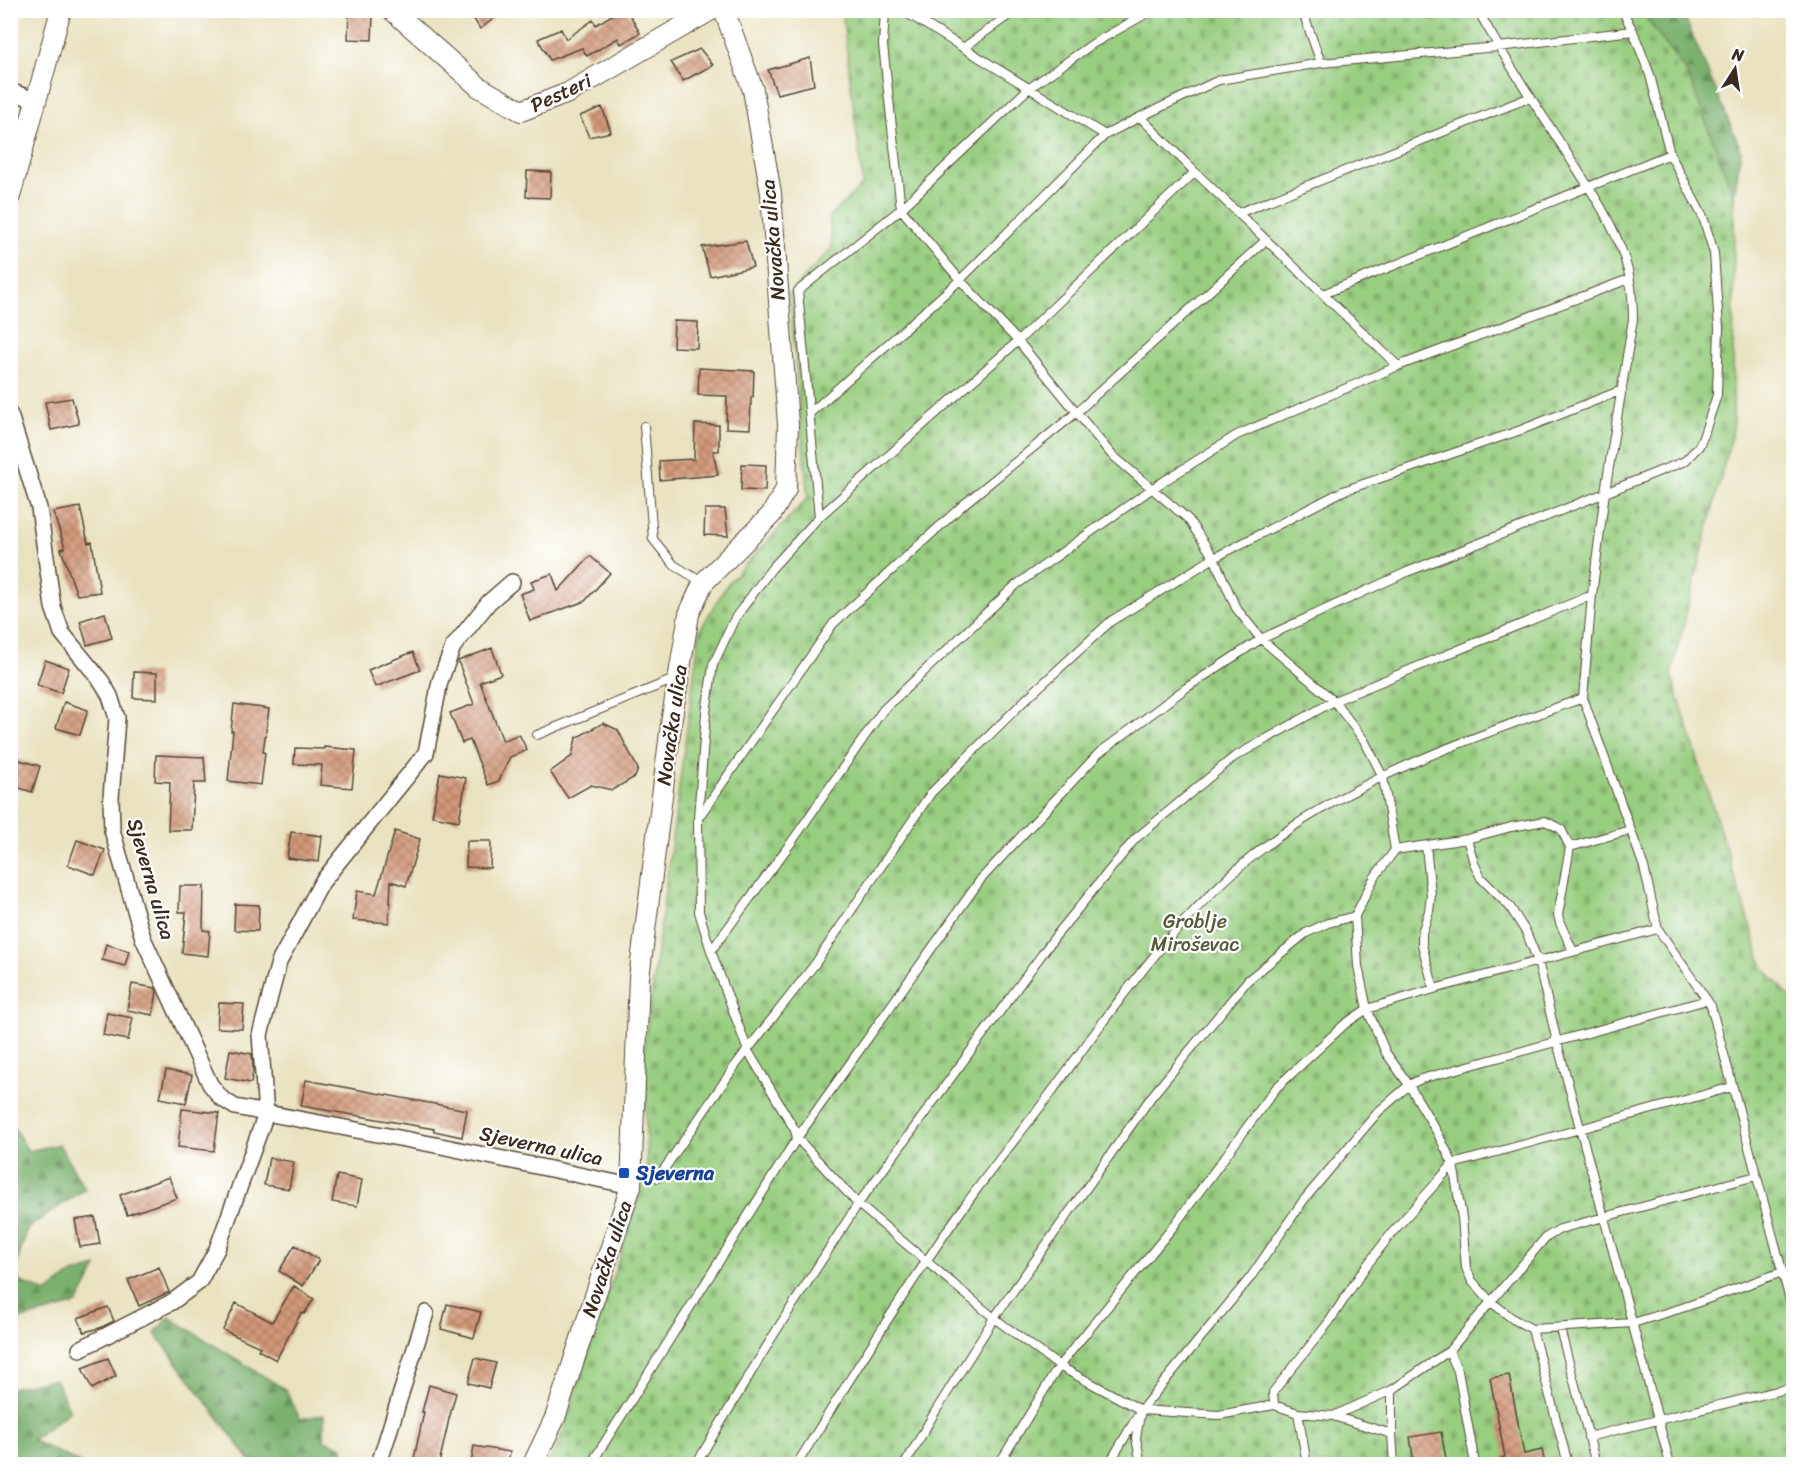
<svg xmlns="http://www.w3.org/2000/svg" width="1804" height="1475" viewBox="0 0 1804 1475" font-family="Sriracha,sans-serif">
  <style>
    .forest { fill: url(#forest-firs); stroke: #5a6e46; stroke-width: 1.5 }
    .cemetery { fill: url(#cemetery-stones); stroke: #6a7c4f; stroke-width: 1.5 }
    .building { fill: url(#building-cross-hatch) }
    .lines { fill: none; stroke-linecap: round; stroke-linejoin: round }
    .service-casing { stroke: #554636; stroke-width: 10 }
    .minor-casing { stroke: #554636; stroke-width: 18 }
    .tertiary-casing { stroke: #554636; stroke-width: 22 }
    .service { stroke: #fff; stroke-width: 8 }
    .minor { stroke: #fff; stroke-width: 15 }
    .tertiary { stroke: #fff; stroke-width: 20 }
    .transit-dot { fill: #1a4fb4; stroke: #fff; stroke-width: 2 }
    .labels { text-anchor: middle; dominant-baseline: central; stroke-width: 4.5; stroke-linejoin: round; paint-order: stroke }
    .street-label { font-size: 20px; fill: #3b2a1e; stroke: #fff }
    .park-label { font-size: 20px; fill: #575b3b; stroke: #fff }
    .transit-label { font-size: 20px; font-weight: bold; fill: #164399; stroke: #fff; text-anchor: start }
  </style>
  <defs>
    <pattern id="forest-firs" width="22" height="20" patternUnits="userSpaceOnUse" patternTransform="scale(1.5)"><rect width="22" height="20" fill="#7ab16e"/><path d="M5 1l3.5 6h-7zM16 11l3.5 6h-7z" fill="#65905a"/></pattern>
    <pattern id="cemetery-stones" width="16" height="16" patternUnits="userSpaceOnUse" patternTransform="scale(1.5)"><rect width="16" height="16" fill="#98ce80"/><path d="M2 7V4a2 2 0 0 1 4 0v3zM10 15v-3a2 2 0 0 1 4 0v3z" fill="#84b16e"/></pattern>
    <pattern id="building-cross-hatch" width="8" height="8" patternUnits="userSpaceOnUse" patternTransform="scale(1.5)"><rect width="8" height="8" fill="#d3997a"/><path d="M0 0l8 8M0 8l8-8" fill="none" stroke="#ac7d63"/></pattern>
  </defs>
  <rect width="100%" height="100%" fill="#fff"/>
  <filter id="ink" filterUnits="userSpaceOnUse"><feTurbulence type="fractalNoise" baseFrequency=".0167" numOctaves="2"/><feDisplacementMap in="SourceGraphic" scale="12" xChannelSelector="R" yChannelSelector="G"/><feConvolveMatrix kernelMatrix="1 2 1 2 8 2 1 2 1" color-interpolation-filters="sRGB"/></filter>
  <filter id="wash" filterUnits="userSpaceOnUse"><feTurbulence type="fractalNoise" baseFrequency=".008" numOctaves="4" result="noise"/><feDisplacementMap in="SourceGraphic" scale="24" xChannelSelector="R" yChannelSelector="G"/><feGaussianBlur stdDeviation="1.35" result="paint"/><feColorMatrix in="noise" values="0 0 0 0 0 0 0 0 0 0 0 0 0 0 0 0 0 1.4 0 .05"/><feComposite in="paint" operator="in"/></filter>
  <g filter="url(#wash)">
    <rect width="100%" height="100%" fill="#e9e2bf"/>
    <!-- forest -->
    <path class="forest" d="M1641,11h41l59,139 -7,47 -46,-122z
      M11,1123l17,28 31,-7 26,45 -57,39 -16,50 34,15 27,-19 24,-7 -20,37 -66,18z
      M169,1317l117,73 14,29 24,-4v25l19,7 2,17h-94l1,-1 -97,-130z
      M55,1379l15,32 -38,29 50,24h-71v-76z"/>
    <!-- cemetery -->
    <path class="cemetery" d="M842,11h799l47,64 46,122 -1,232 -62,245 92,293 30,33v464h-1246l12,-20 88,-272 -3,-122 56,-420 28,-47 80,-85 -19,-204 43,-46 -3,-32 34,-31z"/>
    <g id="blocks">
      <!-- building -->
      <path class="building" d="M468,10h37l-25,19z
        M620,10h7l13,23 -19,11 -3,-6 -31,18 -5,-8 -32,12 -12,-21 23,-10 5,10 27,-19 3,5z
        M349,13l24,1 -1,26 -24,-1z
        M700,49l13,16 -30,16 -12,-19z
        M810,58l4,27 -37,9 -9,-24z
        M602,107l9,25 -22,5 -9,-21z
        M527,171l24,1 -1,26 -24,-1z
        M746,241l7,26 -43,9 -8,-29z
        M674,321l24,1 -1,26 -24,-1z
        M699,368l55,3 -1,26h-2l-1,32 -24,-1 1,-32 -29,-1z
        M72,398l7,26 -28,6 -6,-28z
        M695,424l24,1v26h-6l5,24 -58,5 -1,-19 35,-2z
        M742,464l24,1 -1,26 -24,-1z
        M80,507l8,36 4,-1 8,50 -23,3 -16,-46 4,-1 -12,-36z
        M705,509h20l3,27 -24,-1z
        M590,556l20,17 -25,28 -55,20 -10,-27 14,-5 -3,-8 21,-7 6,17z
        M105,613l7,25 -25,7 -7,-24z
        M492,648l9,26 -21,8 23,59 16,-7 8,16 -17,7 -11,24 -11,4 -18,-45 -8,3 -12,-30 24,-9 -16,-43z
        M413,652l7,18 -45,17 -7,-17z
        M45,660l24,8 -8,25 -24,-8z
        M134,672l23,1v26l-24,-1z
        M64,702l24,8 -8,25 -24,-7z
        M234,704l35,5 -6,43 2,1 -4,32 -33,-4 5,-50h-2z
        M603,723l15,7 20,39 -3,8 -23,13 -21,-5 -23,13 -18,-26 22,-16 4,-18z
        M324,747l32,3 -4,38 -32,-3 2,-20 -28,-1 1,-16 29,1z
        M156,755l48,2 2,26h-12l-2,47h-24l2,-48 -15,-1z
        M16,759l24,7 -8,26 -22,-7v-7z
        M440,773l26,5 -7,43 -27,-5z
        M395,831l25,8 -14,47 -15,-5 -2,42 -36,-3 4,-29 19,3z
        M291,832l31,4 -3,26 -32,-4z
        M77,840l28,10 -10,25 -27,-10z
        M467,841h24l-1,27 -24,-1z
        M180,886h24l-1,44 7,1 -2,25 -26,-3 4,-41h-7z
        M235,904l24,1 -1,26 -24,-1z
        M106,944l23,7 -4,15 -23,-6z
        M132,984l23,4 2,3 -4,24 -26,-5z
        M219,1003l25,1 -2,25 -25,-1z
        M107,1013l26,5 -5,22 -25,-5z
        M230,1050l22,4 1,17 -2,12 -26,-5z
        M166,1070l26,5 -6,28 -26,-5z
        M306,1080l161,30 -5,27 -28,-6v-2l-133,-23z
        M182,1109l37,4 -5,38 -36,-4z
        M269,1158l25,4 -5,27 -25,-4z
        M337,1175l25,5 -5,26 -25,-4z
        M169,1177l8,21 -50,17 -7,-20z
        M95,1217l5,27 -20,3 -5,-27z
        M295,1245l24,15 -16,26 -24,-15z
        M159,1267l10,25 -30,14 -11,-26z
        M294,1286l20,13 -10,15 -3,-1 -25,47 -18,-10 2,-3 -37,-17 13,-27 36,19z
        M447,1304l34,8 -7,26 -33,-9z
        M108,1307l6,14 -14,7 -16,4 -6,-14z
        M108,1358l8,18 -24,13 -10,-21z
        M475,1358l21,5 -7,25 -21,-5z
        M1509,1375l15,79 18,-4 3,14h-43l-1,-6 4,-1 -15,-79z
        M429,1385l27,8 -7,26 -10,45 -26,-1 11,-51h-2z
        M1441,1432l6,32h-33l-4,-27z
        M474,1446l36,6 -2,12h-37z"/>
    </g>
  </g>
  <g filter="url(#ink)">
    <use href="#blocks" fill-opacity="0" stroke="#554636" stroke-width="1.5"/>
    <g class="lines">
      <defs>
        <path id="service" d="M885,10l-2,35 18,164 59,71 58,61 93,113 77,65 26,39 22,50 25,31 73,62 30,39 19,37 12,73 -21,28 -19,38 3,50 9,43 19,44 23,32 28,47 16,32 9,54 4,50 6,13 18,20 23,18 19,10 101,-6 52,-16 97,-35
          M902,10l203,125
          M1153,10l-59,33 -66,46 -127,120 -103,82 21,226 -47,51 -37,50 -22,47 -7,48 -8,105 1,94 12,39 37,100 47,79 2,8 61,66 136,114 65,48 82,44 78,5 55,-10 24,8 9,51
          M1302,10l19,53
          M1478,10c28,53 63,102 95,153 20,30 41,62 52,97 6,18 8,39 8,59l-28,173 -13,103 -9,103 61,169 14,62 53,77 83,309
          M963,48l53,-38
          M1140,117l79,-37 102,-17 177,-16 135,-16
          M1238,213l293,-116
          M1323,294l347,-140
          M810,413l150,-133 145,-145 35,-18 55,55 203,194
          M644,426l9,113 21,26 28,17
          M819,517l199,-176 177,-169
          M537,735l140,-57
          M699,817l134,-193 131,-120 113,-92 189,-172
          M1467,839l7,24 7,15 29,29 16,25 12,29 19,81 113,422
          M1426,846l5,49 -2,16 -7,22v12l12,44
          M1570,847l-12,68 2,8 13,28
          M1395,850l72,-11 44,-12 34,-6 16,8 9,18 60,-17
          M711,951l82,-111 90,-130 133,-125 134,-95 87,-55 161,-69 231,-87
          M658,1178l77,-112 80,-102 116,-171 94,-93 86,-79 103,-63 129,-67 178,-61 101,-40
          M1532,1329l36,135
          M1560,1329l36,135
          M1449,1351l9,20 17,93
          M1392,1390v44l2,30
          M1274,1405l-1,-13 56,-70 35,-53 27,-35 62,-70 279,-77
          M1298,1413l35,3 59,-26 57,-39 96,-113 15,-9 196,-53
          M1140,1415l-4,23 5,26
          M1333,1416l59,18
          M1588,1437l206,-50
          M591,1464l206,-326 184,-259 118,-126 87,-65 75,-49 146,-67 278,-111 14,-15 4,-9 14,-42 2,-67 -5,-75 -11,-36 -33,-63 -20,-79 -17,-44 -11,-21
          M696,1464l80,-133 82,-127 196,-266 81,-99 99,-82 100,-56 258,-106
          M797,1464c54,-86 107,-174 167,-257 28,-40 60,-78 89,-117 69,-94 137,-194 235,-260 89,-60 194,-96 295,-132
          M905,1464l30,-52 59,-94 158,-222 96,-116 58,-47 22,-10 27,-7
          M999,1464l60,-98 114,-139 103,-139 69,-64 22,-15 67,-20 224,-60
          M1109,1464l32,-54 109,-132 53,-77 75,-89 31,-27 12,-6 286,-79"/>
        <path id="minor" d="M10,91l27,10
          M10,415l29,93 14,99 9,26 40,49 8,14 7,22 -6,80 1,32 31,108 67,146 11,14 14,9 206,39 190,40
          M80,1349l92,-47 27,-20 18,-33 49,-135 -6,-79 19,-73 43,-80 104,-129 14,-72 13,-34 36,-45 23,-20
          M379,1464l47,-151"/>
        <path id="tertiary" d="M392,10l87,77 42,24 47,-18 143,-83
          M10,196l51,-186
          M533,1464l22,-46 76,-232 8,-208 33,-261 17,-103 14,-31 68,-68 15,-26 2,-65 -17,-231 -18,-103 -29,-80"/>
      </defs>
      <!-- service casing -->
      <use href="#service" class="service-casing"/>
      <!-- minor casing -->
      <use href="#minor" class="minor-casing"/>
      <!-- tertiary casing -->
      <use href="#tertiary" class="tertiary-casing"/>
      <!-- service -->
      <use href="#service" class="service"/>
      <!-- minor -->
      <use href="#minor" class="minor"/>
      <!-- tertiary -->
      <use href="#tertiary" class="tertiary"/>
    </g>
  </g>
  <!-- markers -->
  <rect class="transit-dot" x="618" y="1167" width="12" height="12" rx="3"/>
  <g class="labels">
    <!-- street labels -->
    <g class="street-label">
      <text transform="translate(561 93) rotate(-25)">Pesteri</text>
      <text transform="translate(773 240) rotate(-95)">Novačka ulica</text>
      <text transform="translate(672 725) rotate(-82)">Novačka ulica</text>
      <text transform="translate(151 879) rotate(74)">Sjeverna ulica</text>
      <text transform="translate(541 1146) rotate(12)">Sjeverna ulica</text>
      <text transform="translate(607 1259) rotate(-72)">Novačka ulica</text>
    </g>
    <!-- park labels -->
    <g class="park-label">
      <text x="1195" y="921">Groblje<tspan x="1195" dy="23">Miroševac</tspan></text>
    </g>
    <!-- transit labels -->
    <g class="transit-label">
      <text x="636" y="1173">Sjeverna</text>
    </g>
  </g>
  <!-- margin -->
  <rect width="1804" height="1475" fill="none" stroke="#fff" stroke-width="36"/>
  <!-- north arrow -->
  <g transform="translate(1735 69) rotate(12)" stroke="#ffffff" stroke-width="4.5" paint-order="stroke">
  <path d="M0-4.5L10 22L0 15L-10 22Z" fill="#3b2a1e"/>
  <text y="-9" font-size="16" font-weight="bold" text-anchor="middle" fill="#3b2a1e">N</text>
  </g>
</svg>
